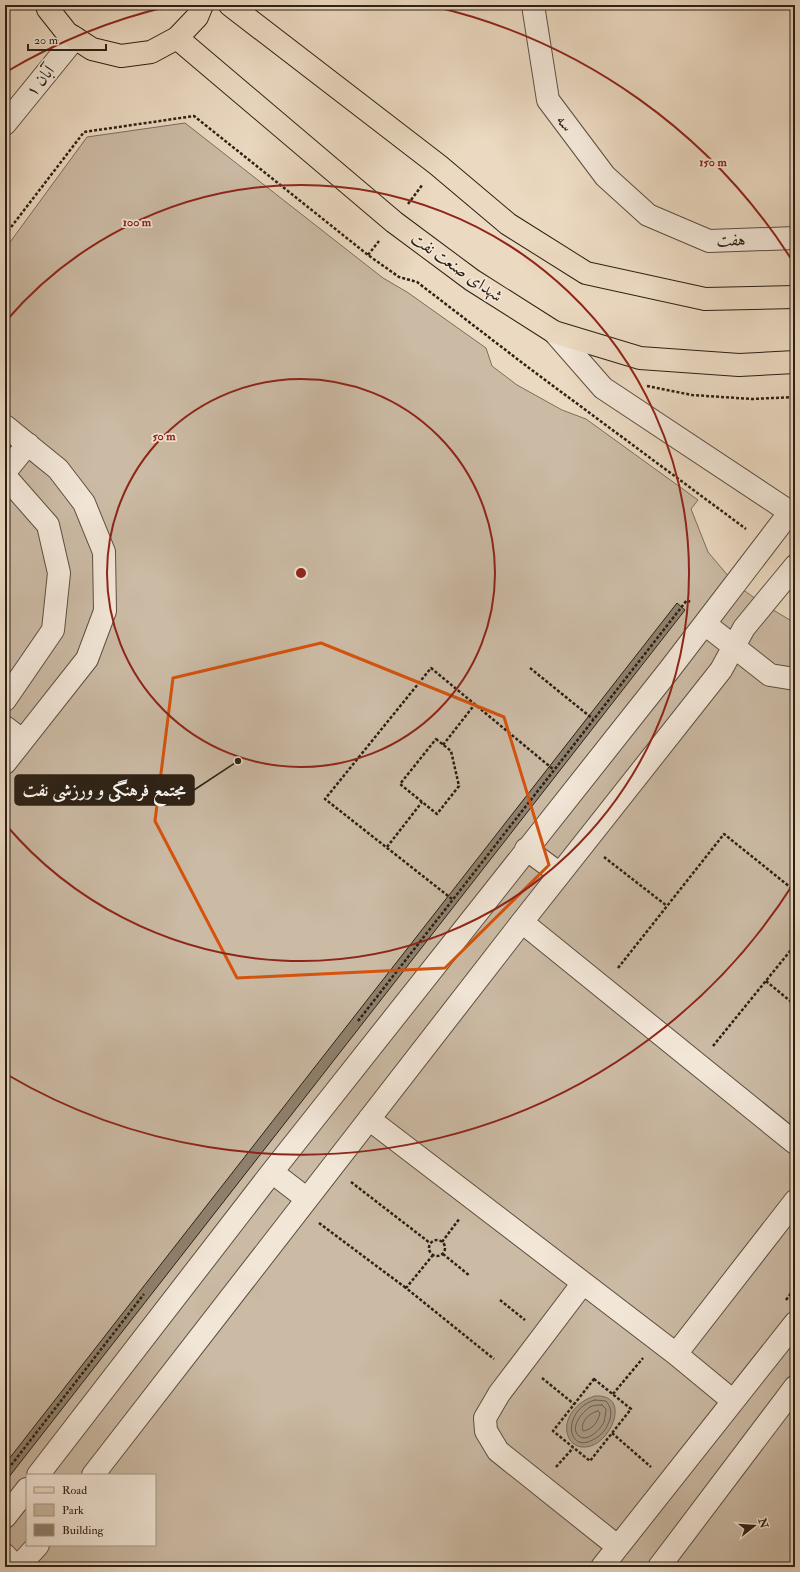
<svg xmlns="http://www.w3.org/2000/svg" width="800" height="1572" viewBox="0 0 800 1572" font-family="'IM FELL Double Pica',Amiri,serif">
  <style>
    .green { fill: #cbbaa4; stroke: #7c6e5c; fill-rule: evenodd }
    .water { fill: #aa9a87; stroke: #786a59 }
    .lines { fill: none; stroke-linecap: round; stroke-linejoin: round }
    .shore { stroke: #6b5e4e; stroke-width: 1 }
    .building { fill: #8f816e; stroke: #2c2115 }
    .minor-casing { stroke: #5c4f40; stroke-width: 24 }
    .major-casing { stroke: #2c2115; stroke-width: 24 }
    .path { stroke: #2c2115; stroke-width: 2.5; stroke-dasharray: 3 2; stroke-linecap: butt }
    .minor { stroke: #f2e6d7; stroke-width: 22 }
    .major { stroke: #ebd9c1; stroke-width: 22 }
    .marked { fill: none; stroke: #d5530d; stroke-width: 3; stroke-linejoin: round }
    .ring { fill: none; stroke: #8f2418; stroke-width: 2 }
    .labels { text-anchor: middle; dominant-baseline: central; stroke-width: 3.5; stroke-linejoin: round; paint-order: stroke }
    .street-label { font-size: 17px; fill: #2c2115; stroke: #f2e6d7 }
    .centre { fill: #8f2418; stroke: #f2e6d7; stroke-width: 2 }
    .ring-label { font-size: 12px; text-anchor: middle; font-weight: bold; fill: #8f2418; stroke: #f2e6d7; stroke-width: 3.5; stroke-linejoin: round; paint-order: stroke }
    .leader { fill: none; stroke: #2c2115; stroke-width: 1.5 }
    .callout-dot { fill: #2c2115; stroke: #f2e6d7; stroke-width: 1.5 }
    .callout { fill: #2c2115; stroke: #2c2115; stroke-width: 1.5 }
    .callout-label { font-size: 18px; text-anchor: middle; font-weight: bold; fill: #fff }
  </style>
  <rect width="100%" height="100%" fill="#ebd9c1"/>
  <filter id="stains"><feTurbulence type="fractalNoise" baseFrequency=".005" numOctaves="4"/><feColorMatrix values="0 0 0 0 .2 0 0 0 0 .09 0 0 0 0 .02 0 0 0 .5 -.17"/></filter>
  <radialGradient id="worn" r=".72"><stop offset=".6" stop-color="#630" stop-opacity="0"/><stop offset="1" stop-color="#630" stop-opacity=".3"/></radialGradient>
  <!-- green -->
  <path class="green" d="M185,123l198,155 24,14 79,56 6,18 25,19 45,25 24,9 112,81 -7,9 17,43 27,32 28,20 32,19v944h-790v-1318l82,-112zM27,1475h128v70h-128z"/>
  <!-- water -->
  <path class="water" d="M595,1396c39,-2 14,53 -12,51 -5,0 -10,-3 -13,-7 -11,-19 7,-39 25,-44z"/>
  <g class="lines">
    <!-- shore -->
    <path class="shore" d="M595,1400l11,1c6,7 6,15 2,23 -2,6 -7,11 -12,14 -30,20 -35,-29 -1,-38z
      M602,1405l4,4c0,4 -1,8 -2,13 -3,7 -17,21 -25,14 -10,-8 3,-24 11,-29 3,-2 8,-2 12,-2z
      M598,1411l2,2c-2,9 -8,17 -17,18 -3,-9 6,-18 15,-20z"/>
  </g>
  <!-- building -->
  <path class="building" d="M677,603l8,7 -680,872v-18z"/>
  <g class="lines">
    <defs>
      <path id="minor" d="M533,5l15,95 57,76 43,39 61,26 86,-3
        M5,124l70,-86
        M554,332l49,56 187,124 5,-3
        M5,426l53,43 26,34 20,49 1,59 -18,48 -82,104
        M5,472l23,-28
        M5,476l43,49 11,48 -6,57 -48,70
        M705,624l65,51 25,4
        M5,727l17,13
        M526,849l34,25
        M522,922l273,221
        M369,1119l307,235 57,47
        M272,1172l35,27
        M583,1283l-84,111 -14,24 1,13 12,20 119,95
        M676,1354l119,-153
        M38,1475l234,-303 398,-503 120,-157
        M93,1475l429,-553 199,-252 23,-42 51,-62
        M5,1517l22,-28
        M5,1555l11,12
        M18,1567l20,-22
        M602,1567l193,-244
        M659,1567l136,-180"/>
      <path id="major" d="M47,5l1,4 19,24 8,5 17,11 29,7 30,-4 26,-14 20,-21 5,-12
        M230,5l208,160 70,59 78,49 119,26 90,-2
        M177,38l217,184 78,58 82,52 86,26 99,7 56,-3"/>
    </defs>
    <!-- minor casing -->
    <use href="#minor" class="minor-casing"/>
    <!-- major casing -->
    <use href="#major" class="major-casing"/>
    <!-- path -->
    <path class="path" d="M795,22v1
      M408,204l15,-20
      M5,235l79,-103 110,-16 174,139 31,22 18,5 112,86 217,161
      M368,255l11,-14
      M647,386l45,9 60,4 43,-2
      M530,668l63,51
      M436,739l15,12 8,35 -22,28 -37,-30z
      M443,745l32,-41
      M387,847l35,-45
      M604,857l63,49
      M452,899l-127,-100 106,-131 123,102
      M618,968l106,-134 71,57
      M766,981l29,24
      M358,1021l329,-421 3,2
      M713,1046l82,-101
      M351,1182l79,61
      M319,1223l87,65
      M429 1248a8 8 0 1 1 16 0a8 8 0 1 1-16 0Z
      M442,1242l18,-24
      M443,1254l27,22
      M433,1255l-27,33 88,71
      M500,1300l25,20
      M786,1300l9,-12
      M542,1378l32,26
      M594,1379l37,30 -41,52 -37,-30z
      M613,1394l30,-36
      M612,1433l39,34
      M556,1467l17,-19
      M5,1473l139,-179"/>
    <!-- minor -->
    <use href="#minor" class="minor"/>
    <!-- major -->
    <use href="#major" class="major"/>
  </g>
  <!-- marked area -->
  <path class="marked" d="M321,643l183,74 45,148 -104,103 -208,10 -82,-157 18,-143z"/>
  <!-- distance rings -->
  <g class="ring">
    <circle cx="301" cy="573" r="194"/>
    <path d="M6 321A388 388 0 1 1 6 825"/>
    <path d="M795 881A582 582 0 0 1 6 1074M6 72A582 582 0 0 1 170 6M432 6A582 582 0 0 1 795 265"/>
  </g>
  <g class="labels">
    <!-- street labels -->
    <g class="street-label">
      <text transform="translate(40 81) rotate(-51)">آبان ۱</text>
      <text transform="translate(565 123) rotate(54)">سه</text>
      <text transform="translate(731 240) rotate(-1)">هفت</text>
      <text transform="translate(457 267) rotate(35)">شهدای صنعت نفت</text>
    </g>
  </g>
  <circle cx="301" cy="573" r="6" class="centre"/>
  <g class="ring-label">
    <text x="713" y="166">150 m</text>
    <text x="137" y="226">100 m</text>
    <text x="164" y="440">50 m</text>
  </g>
  <!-- callouts -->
  <path class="leader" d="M238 761L194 790"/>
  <circle class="callout-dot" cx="238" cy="761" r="4"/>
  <rect class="callout" x="15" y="775" width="179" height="30" rx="4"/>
  <g class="callout-label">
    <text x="104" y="796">مجتمع فرهنگى و ورزشى نفت</text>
  </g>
  <!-- margin -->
  <rect width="800" height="1572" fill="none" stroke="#ebd9c1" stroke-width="20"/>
  <rect x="6" y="6" width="788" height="1560" fill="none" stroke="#2c2115" stroke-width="2"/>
  <rect x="10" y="10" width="780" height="1552" fill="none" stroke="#2c2115"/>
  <!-- legend -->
  <rect x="26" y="1474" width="130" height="72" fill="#f2e6d7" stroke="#a39789"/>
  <rect x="34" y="1487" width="20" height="6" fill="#ebd9c1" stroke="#a39789"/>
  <text x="62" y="1494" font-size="12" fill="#2c2115">Road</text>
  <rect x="34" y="1504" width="20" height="12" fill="#cbbaa4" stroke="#a39789"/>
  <text x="62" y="1514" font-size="12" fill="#2c2115">Park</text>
  <rect x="34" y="1524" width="20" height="12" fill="#8f816e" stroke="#a39789"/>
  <text x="62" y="1534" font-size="12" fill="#2c2115">Building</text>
  <!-- north arrow -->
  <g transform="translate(754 1526) rotate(73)" stroke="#f2e6d7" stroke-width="3" paint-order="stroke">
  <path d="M0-3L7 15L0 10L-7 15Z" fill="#2c2115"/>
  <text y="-6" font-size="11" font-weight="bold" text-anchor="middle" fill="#2c2115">N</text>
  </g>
  <!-- scale -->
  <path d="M28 44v6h78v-6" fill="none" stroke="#2c2115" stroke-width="2"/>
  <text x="34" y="44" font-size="12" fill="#2c2115" stroke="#f2e6d7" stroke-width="3" paint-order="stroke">20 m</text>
  <rect width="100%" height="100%" filter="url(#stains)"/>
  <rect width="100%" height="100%" fill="url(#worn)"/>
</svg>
